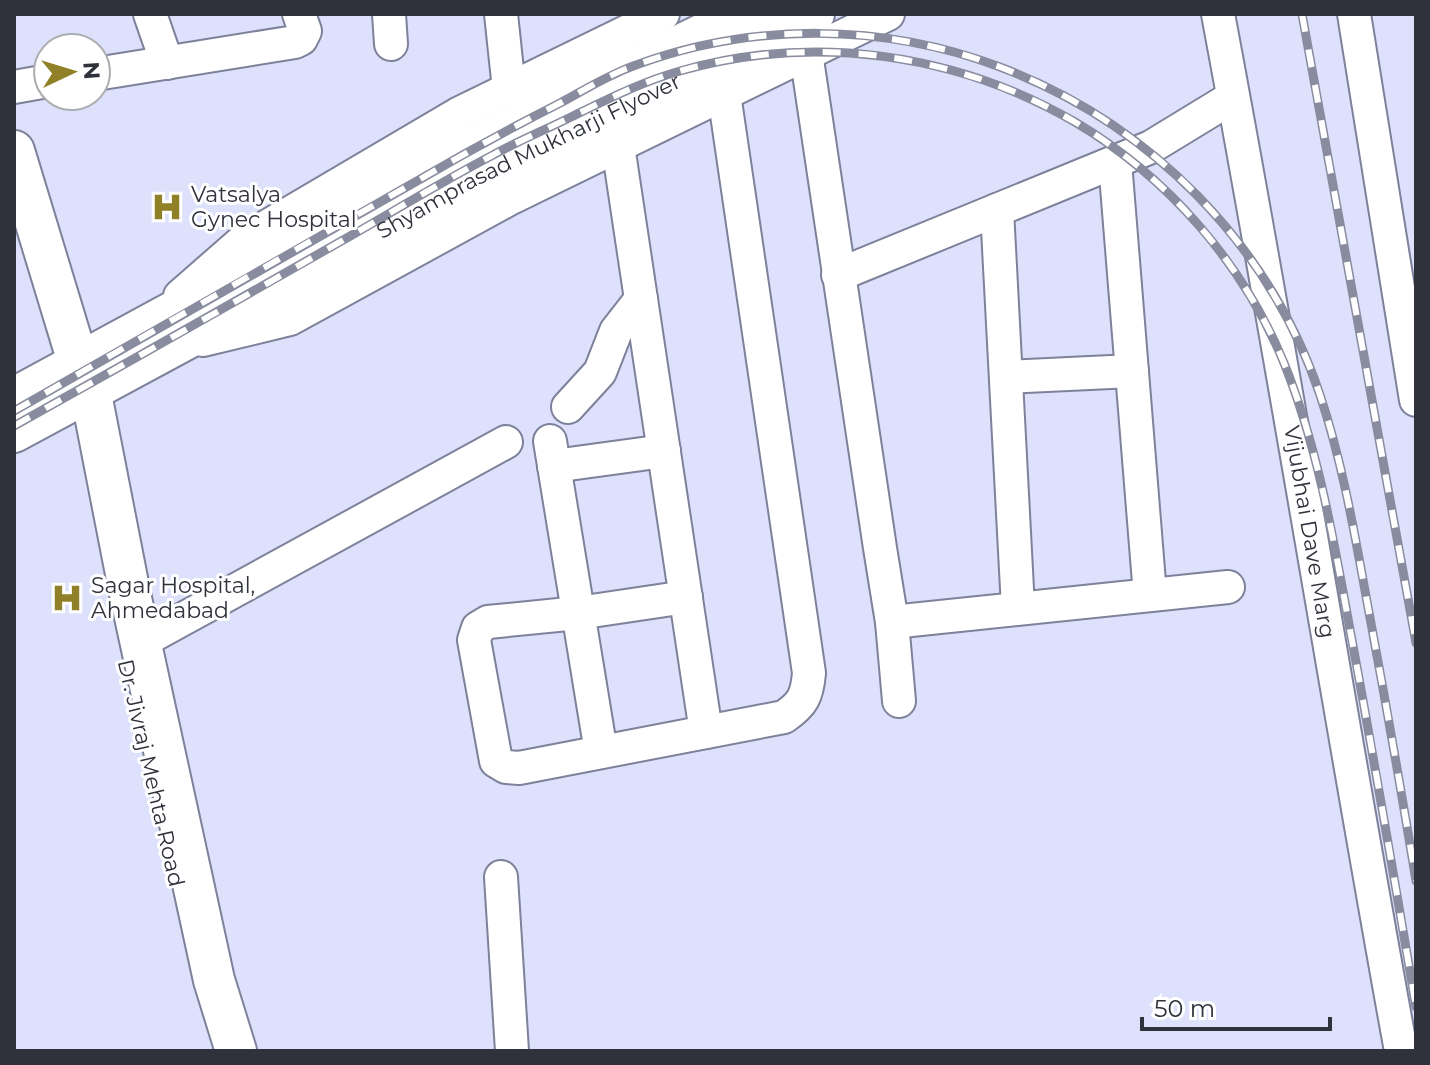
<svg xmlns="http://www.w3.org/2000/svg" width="1430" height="1065" viewBox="0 0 1430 1065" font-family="Montserrat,sans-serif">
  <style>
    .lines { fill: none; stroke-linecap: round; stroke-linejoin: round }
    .minor-casing { stroke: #7d8199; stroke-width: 36 }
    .major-casing { stroke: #7d8199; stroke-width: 44 }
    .minor { stroke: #fff; stroke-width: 32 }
    .major { stroke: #fff; stroke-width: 40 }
    .rail-casing { stroke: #898c9e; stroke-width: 9 }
    .rail { stroke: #fff; stroke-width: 6; stroke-dasharray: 18; stroke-linecap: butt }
    .labels { text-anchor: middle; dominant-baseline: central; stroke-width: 6; stroke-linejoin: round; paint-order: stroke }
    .street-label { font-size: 22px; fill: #2f313b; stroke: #fff }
    .poi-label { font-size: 22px; fill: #2f313b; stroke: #fff; text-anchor: start }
  </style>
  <rect width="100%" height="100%" fill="#dde1fc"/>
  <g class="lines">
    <defs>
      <g id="minor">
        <path d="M150,14l17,49"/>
        <path d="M389,14l2,30"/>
        <path d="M501,14l8,75"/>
        <path id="s1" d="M1218,14c65,345 120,692 183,1037"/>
        <path d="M1354,14l62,386"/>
        <path d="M806,53l74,495 12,74 336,-35"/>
        <path d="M96,74l199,-32 6,-3 4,-8 -6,-17"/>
        <path d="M14,87l34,-6"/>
        <path d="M618,146l88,586"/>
        <path d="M1115,162l35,433"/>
        <path d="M997,210l21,398"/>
        <path d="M838,275l313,-128 82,-50"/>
        <path d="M180,296l64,-56 214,-126 205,-100"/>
        <path d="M203,340l87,-21 221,-121 377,-184"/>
        <path d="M1006,377l126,-6"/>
        <path d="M568,407l32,-35 16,-41 25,-32"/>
        <path d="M550,441l51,311"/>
        <path d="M554,466l110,-15"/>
        <path d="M686,597l-108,16 -90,9 -10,6 -4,12 22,121 10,6 13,1 265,-51c19,-13 23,-21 25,-44l-85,-579"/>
        <path d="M892,622l7,79"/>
        <path d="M141,642l365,-200"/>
        <path d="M501,877l11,174"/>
      </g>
      <g id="major">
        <path d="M14,151l64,211 12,27 39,200 85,391 22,71"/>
        <path d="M14,398l238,-129 205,-115 287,-140"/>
        <path id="s2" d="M14,432l252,-136 205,-116 343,-166"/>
      </g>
    </defs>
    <!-- minor casing -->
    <use href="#minor" class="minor-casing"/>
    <!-- major casing -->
    <use href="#major" class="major-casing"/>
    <!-- minor -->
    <use href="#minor" class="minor"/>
    <!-- major -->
    <use href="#major" class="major"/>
    <defs>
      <path id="rail" d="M1302,14l114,629
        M14,411c134,-77 268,-154 403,-230 48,-28 96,-54 145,-79 24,-13 48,-28 74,-37 116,-43 248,-42 364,2 149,56 269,176 320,328 23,69 35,141 48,212 17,91 33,182 48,274
        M14,426c113,-63 226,-127 338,-191 47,-27 93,-55 141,-80 25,-14 52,-25 78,-38 35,-17 70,-35 109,-46 133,-38 276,-18 395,51 93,55 168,141 209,241 35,87 50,180 67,272 23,123 44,248 65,372"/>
    </defs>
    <!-- rail casing -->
    <use href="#rail" class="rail-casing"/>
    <!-- rail -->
    <use href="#rail" class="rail"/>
  </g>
  <!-- icons -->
  <defs>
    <symbol id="hospital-bare" viewBox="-9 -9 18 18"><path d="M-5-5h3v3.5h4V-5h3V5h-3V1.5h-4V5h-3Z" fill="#908027" stroke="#fff" stroke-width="2.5" paint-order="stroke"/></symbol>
  </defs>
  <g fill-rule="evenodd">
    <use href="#hospital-bare" x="145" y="185" width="44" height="44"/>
    <use href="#hospital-bare" x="45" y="576" width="44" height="44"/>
  </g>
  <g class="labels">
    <!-- street labels -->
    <g class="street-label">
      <text stroke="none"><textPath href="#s2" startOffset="584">Shyamprasad Mukharji Flyover</textPath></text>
      <text stroke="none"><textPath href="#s1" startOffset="526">Vijubhai Dave Marg</textPath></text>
      <text transform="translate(151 773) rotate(77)">Dr. Jivraj Mehta Road</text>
    </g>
    <!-- poi labels -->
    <g class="poi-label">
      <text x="191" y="194">Vatsalya<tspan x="191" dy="25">Gynec Hospital</tspan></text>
      <text x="91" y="585">Sagar Hospital,<tspan x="91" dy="25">Ahmedabad</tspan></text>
    </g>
  </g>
  <!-- border -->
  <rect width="1430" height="1065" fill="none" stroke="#2f313b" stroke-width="32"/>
  <!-- north arrow -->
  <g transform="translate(72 72) rotate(86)"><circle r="38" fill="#ffffff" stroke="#acadb1" stroke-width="2"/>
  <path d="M0-6L14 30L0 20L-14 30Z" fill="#908027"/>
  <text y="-12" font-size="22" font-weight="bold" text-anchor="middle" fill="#2f313b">N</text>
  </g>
  <!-- scale -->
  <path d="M1142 1017v12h188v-12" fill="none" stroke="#2f313b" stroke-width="4"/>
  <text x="1154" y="1017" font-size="24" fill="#2f313b" stroke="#ffffff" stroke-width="6" paint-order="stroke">50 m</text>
</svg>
